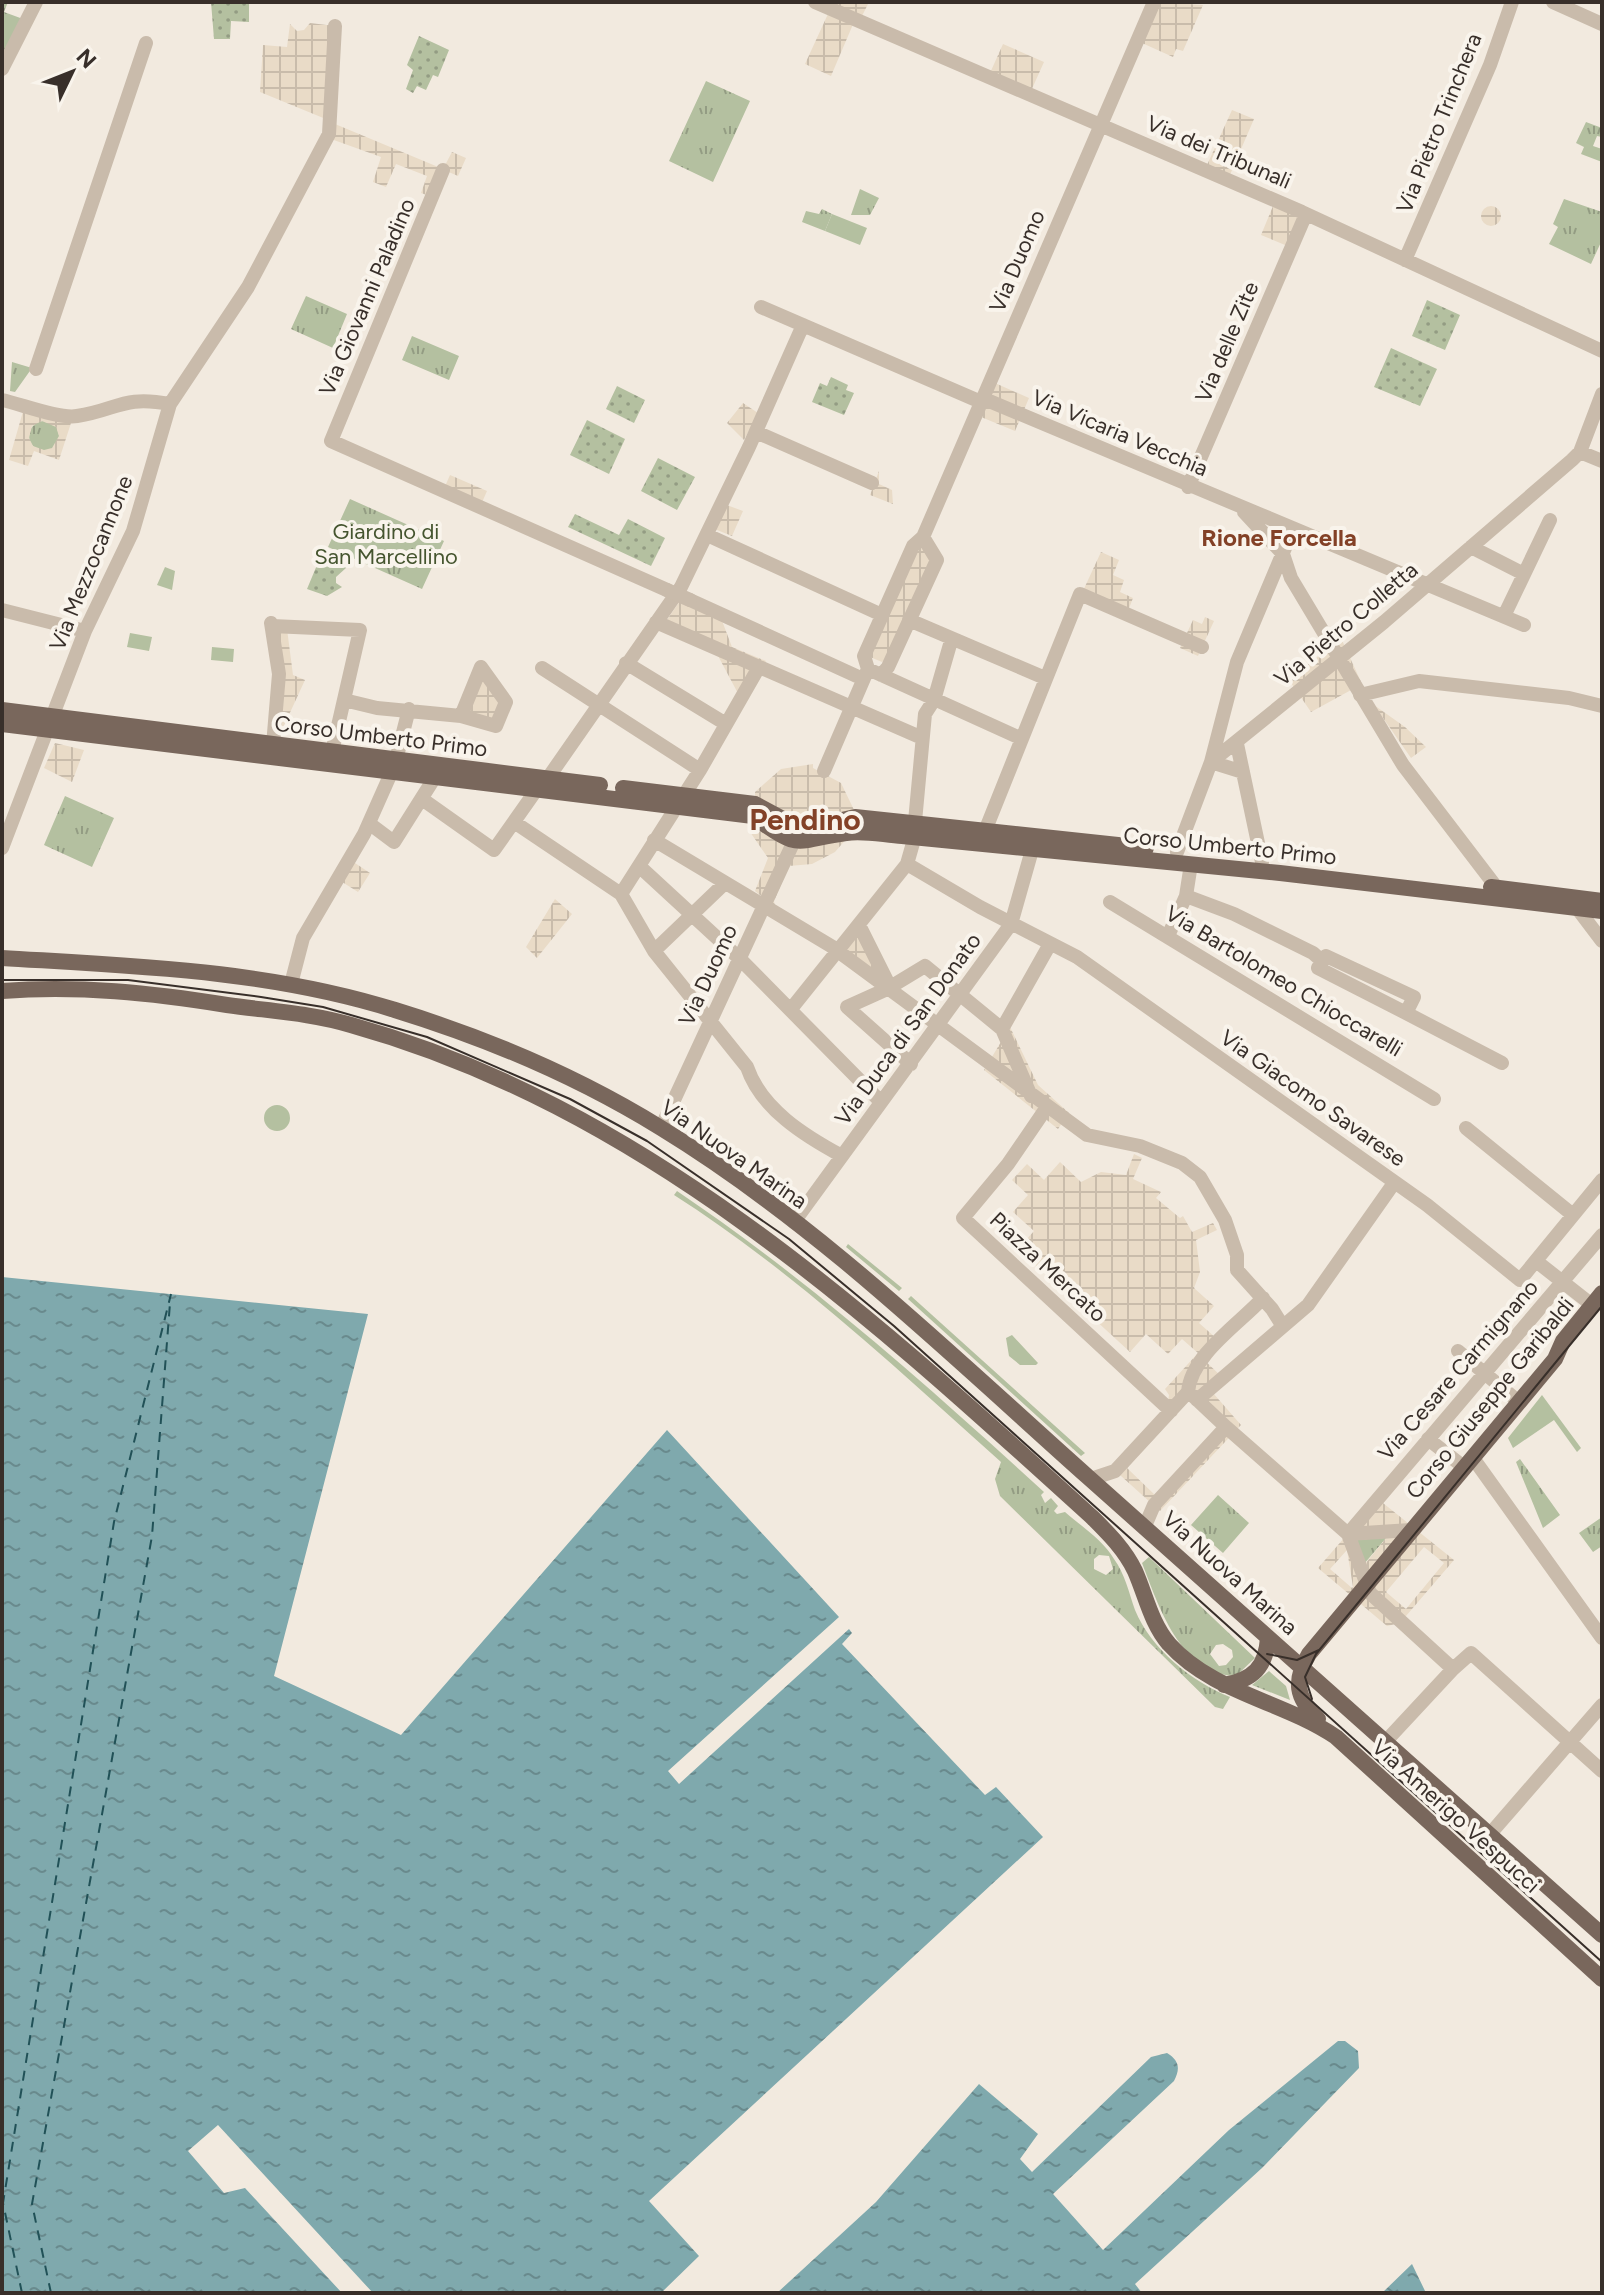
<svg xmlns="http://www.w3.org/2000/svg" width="1604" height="2295" viewBox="0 0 1604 2295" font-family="Figtree,sans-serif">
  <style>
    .grass { fill: #b4c0a0 }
    .park { fill: url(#park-tufts); fill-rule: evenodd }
    .garden { fill: url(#garden-dots) }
    .plaza { fill: url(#plaza-grid); fill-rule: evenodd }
    .water { fill: url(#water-ripples) }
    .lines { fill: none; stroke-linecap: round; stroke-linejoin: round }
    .ferry { stroke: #215157; stroke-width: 2; stroke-dasharray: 10 8; stroke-linecap: butt }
    .minor { stroke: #c9bbab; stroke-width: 14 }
    .major { stroke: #79675c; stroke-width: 16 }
    .tram { stroke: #382f2a; stroke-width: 2 }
    .minor-bridge { stroke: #c9bbab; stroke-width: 14 }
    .labels { text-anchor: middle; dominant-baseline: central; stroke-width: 8; stroke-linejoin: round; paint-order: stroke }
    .street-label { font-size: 22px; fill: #382f2a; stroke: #f9f4ec }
    .park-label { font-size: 22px; fill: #45552f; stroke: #f9f4ec }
    .neighbourhood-label { font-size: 24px; font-weight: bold; fill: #834127; stroke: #f9f4ec }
    .district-label { font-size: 30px; font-weight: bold; fill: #834127; stroke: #f9f4ec }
  </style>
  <defs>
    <pattern id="park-tufts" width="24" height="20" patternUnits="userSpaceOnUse" patternTransform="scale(2)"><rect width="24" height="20" fill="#b4c0a0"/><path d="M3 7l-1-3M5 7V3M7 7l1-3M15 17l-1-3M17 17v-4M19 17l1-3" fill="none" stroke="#939c83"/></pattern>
    <pattern id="garden-dots" width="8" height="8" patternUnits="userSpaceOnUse" patternTransform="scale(2)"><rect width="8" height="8" fill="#b4c0a0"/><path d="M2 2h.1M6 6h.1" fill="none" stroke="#939c83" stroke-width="1.8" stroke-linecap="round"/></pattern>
    <pattern id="plaza-grid" width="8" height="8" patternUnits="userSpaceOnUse" patternTransform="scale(2)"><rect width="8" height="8" fill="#e9dbc7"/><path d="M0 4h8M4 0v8" fill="none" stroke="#c9bcab"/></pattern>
    <pattern id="water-ripples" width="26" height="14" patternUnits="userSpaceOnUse" patternTransform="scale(2)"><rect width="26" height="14" fill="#7fa9ad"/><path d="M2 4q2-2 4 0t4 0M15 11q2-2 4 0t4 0" fill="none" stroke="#698a8d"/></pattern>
  </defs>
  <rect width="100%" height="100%" fill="#f2eadf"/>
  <!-- grass -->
  <path class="grass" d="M832,214l35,14 -7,17 -35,-14z
    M165,567l10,4 -3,19 -15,-5z
    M130,633l22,4 -3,14 -22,-4z
    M212,647l22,2 -1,13 -22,-2z
    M264 1118a13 13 0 1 1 26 0a13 13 0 1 1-26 0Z
    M1542,1395l39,53 -4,4 -23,-32 -41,28 -5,-10z"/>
  <!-- park -->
  <path class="park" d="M2,2h6l-4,10 19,7 -21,42z
    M706,81l44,20 -37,81 -44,-21z
    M1586,122l16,6v9l-5,-1 -4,10 9,3v13l-21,-8 3,-7 -8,-4z
    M860,189l19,9 -9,17h-19z
    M1564,199l38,13v28l-11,24 -42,-20 9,-17 -5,-3z
    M822,209l10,5 -7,17 -23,-9 4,-11 13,3z
    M306,296l41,18 -14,34 -42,-19z
    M412,336l47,20 -10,24 -47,-20z
    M12,362l20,6 -17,24 -5,-1z
    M29 436a15 15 0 1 1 30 0a15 15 0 1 1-30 0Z
    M350,499l94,42 -22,48 -94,-42z
    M65,796l49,22 -22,49 -48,-22z
    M677,1191c132,89 250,194 367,301l-3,3 4,8 6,-5 7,8 -4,5 3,3 8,-2c16,14 38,28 49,47 11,15 15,34 21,51 16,39 57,72 95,87l-7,12 -8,-2 -215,-211 -5,-17 6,-17c-105,-94 -208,-191 -327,-267zM1099,1555l10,1 4,13 -7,6 -12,-6v-10z
    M848,1244l54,44 -3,3 -53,-44z
    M911,1296l174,157 -4,3 -173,-157z
    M1012,1335l26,28 -2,2h-16l-11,-9 -3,-18z
    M1520,1459l40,56 -17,13 -27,-66z
    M1218,1495l31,28 -26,30 -32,-28z
    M1602,1517v29l-9,6 -14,-19z
    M1387,1537l-23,27 -9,-24z
    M1149,1557l106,101 -19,18c-56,-1 -78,-72 -94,-113zM1223,1644l9,6 1,7 -7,8 -7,1 -9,-12 6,-9z
    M1269,1671l17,15 4,14 -38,-15z"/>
  <!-- garden -->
  <path class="garden" d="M211,2h38v20l-18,-1 -1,18h-16z
    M419,36l30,14 -11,27 -5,-2 -7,15 -9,-4 -4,7 -7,-4 7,-19 -6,-5z
    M1427,300l33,15 -15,35 -33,-14z
    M1391,348l46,21 -17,37 -46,-19z
    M831,377l17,8 -2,5 8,3 -10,22 -32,-13 8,-19 7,3z
    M617,386l28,14 -11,23 -28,-14z
    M587,420l38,19 -16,35 -39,-19z
    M658,458l37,19 -18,33 -36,-19z
    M575,514l44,21 9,-16 37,19 -14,28 -83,-39z
    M322,553l20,9 4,6 -10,9v6l6,4 -15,9 -20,-7z"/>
  <!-- plaza -->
  <path class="plaza" d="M869,2l-8,16 -7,4 -23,54 -26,-12 28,-61z
    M1160,2l43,3 -20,46 -7,-2 -3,8 -31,-14z
    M310,23l25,3 -2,96 -73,-30 3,-47 24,2 3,-23 7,7 7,-1z
    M1003,44l41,18 -13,29 -41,-18z
    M1232,110l22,9 -25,58 -22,-12z
    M335,124l108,45 9,-17 14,6 -8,18 -14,-6 -12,27 -11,-4 6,-17 -31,-12 -10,23 -13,-5 8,-25 -50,-18z
    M1273,206l36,16 -12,28 -36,-15z
    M1481 216a10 10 0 1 1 20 0a10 10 0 1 1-20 0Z
    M995,383l34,15 -14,33 -34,-14z
    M743,403l15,10 -14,27 -17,-17z
    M24,408l47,15 -12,37 -25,-9 -6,15 -19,-6zM42,421l14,6 3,9 -7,12 -8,2 -11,-4 -4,-8 3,-12z
    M879,471v13l13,6 1,14 -23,-9z
    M450,475l37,16 -7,16 -37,-16z
    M724,504l19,7 -11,25 -20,-8z
    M914,548h10l9,10 -44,100 -7,4 -12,-5z
    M1101,552l18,8 -6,15 11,5 -4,12 13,6 -5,13 -46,-18z
    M680,601l41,17 11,29 34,14 -24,40 -26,-49 -54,-25z
    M1205,617l9,4 -16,35 -18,-8 13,-28 9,4z
    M287,629l6,46 12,5 -23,50 -5,2 -1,-102z
    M1341,638l21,46 -51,28 -22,-32z
    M477,668l31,31 -8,24 -44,-1z
    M1374,705l31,22 21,20 -15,11z
    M55,743l29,7 -12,32 -28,-14z
    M813,764v4l28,15 14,29 -7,25 -13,15 -23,12 -23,2 -15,35 1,6 -20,-16 13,-33 -20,-29 7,-1v-36l26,-23z
    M352,861l18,12 -12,19 -19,-12z
    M555,899l17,15 -35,44 -11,-11z
    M864,925l30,62 -55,-30z
    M1010,1027l28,58 31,28 -11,16 -74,-59z
    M1134,1154l8,4 -9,21 28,13 -5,6 24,20 3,-2 9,16 21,-9 4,7 -21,10 4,32 -6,16 20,18 -15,17 17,15 -16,18 22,21 -9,16 28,32 -81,86 -49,-44 56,-60 2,-12 -4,-6 33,-36 -16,-14 -14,15 -22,-20 -16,18 -112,-103 16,-18 -21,-19 15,-17 -16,-15 15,-16 17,16 16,-18 21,20 20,-10 25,3zM1189,1400l31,28 -64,68 -29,-28z
    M1378,1499l76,61 -54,63 -13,3 -69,-58zM1386,1538l-21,26 -10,-24zM1424,1547l20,16 -38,46 -20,-17zM1347,1550l6,37 -1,1 -22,-19z"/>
  <!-- water -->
  <path class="water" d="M2,1277l366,37 -94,362 127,59 266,-305 172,187 -171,154 11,13 170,-155 3,4 -10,11 143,151 11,-8 47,50 -394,364 50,55 -38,37h-288l-155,-168 -30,26 36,42 21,-5 97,105h-340z
    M1338,2041h7l13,10 1,17 -97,100 -127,116 7,9h-365l99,-91 103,-118 59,50 -18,25 12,13 119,-115 16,-4c13,8 13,16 7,28l-121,113 50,56 126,-120z
    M1412,2264l14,29h-44z"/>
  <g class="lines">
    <!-- ferry -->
    <path class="ferry" d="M22,2293l-19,-90 111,-681 57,-228
      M51,2293l-19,-89 120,-668 18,-233"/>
    <!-- minor -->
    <path class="minor" d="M815,2l487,210 300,139
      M1553,2l49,22
      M2,69l34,-67
      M443,170l-112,271 336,149
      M1405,260l85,-195 22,-63
      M761,307l220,95
      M36,369l110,-326
      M982,398l542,227
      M2,400c19,4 57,19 75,16 41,-6 45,-21 93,-12
      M756,432l116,51
      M1580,452l22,9
      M1188,487l118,-273
      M1244,512l39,42 8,24 112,187 94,123
      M707,535l175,80
      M1471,547l53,27
      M690,600l173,79
      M2,610l83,21
      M1504,616l46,-96
      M909,620l136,58
      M656,622l264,115
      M271,623l8,51 -6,71
      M272,626l88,4 -28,122
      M626,663l100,61
      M542,668l158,102
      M868,669l152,69
      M881,675l7,-8 49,-107 -14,-23
      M1360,695l59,-14 150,17 33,8
      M344,700l33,8 84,8 35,10 10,-24 -25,-35
      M461,716l20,-49
      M1237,744l25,118
      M396,760l13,-51
      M824,771l44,-102 -4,-13 49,-110 10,-9 231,-535
      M1243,772l-32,-10 26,-100 56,-133
      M548,778l133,-191 68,-140 54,-122
      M422,799l72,51 43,-61
      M514,822l107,72 33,57 93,116c14,42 58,69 95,89
      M370,824l24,18 41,-65
      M985,831l95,-237 122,53
      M654,840l177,106 256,189 53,11 42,17 18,14 25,43 12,35v15l35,39 10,16
      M2,848l83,-217 48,-100 37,-127 78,-117 81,-153 6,-108
      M1177,852l34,-90 173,-140 188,-162 8,-8 22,-58
      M907,864l73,43 97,50 350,248 93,75 82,-100
      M639,866l101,93 141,143
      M621,894l79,-124 59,-103
      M1186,896l48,18 79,39 9,8
      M1110,902l324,197
      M1577,908l25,33
      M859,925l31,62
      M1168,936l18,-40 5,-32
      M654,951l71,-68
      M1326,956l88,41 -8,16 -88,-45z
      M291,984l12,-46 61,-104 28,-63
      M791,1009l116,-145 6,-21 12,-129 9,-14 17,-59
      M1406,1013l96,50
      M1002,1029l48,-85
      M911,1064l-64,-57 40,-18 38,-23 77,63 29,67
      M1047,1107l-39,57 -45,54 208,193
      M661,1128l133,-287
      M1466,1128l107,87
      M794,1222l217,-298 21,-74
      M1536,1261l56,44
      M1458,1351l61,51
      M1197,1400l111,-95 86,-122
      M1226,1427l122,107
      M1428,1439l37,29
      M1473,1458l129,180
      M1091,1479l24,-8 73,-79c3,-37 51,-68 75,-94
      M1145,1526l9,-21 72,-78 -34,-32
      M1348,1534l254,-299
      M1348,1534l22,59 83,76
      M1348,1534l63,-4
      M1386,1741l67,-72 18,-16 131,118
      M1490,1834l112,-129"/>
    <!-- major -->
    <path class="major" d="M2,710l598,75
      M2,724l751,92c48,36 41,24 93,17 18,-3 38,2 56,3l378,37 322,38
      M623,788l132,16 41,22h19l40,-9 291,31
      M1491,887l111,14
      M2,958c132,8 266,12 393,52 91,28 185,68 266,118 157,96 290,227 427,349 172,152 343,305 514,458
      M2,991c76,-6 151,2 225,14 42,6 84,8 124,20 294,82 522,293 742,493 16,16 32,32 42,53 11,25 16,52 34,73 44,49 114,57 167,93l266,242
      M1224,1685c29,-5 42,-18 44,-47
      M1318,1719c-22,-21 -25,-38 -9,-65l246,-295 8,-18 39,-48"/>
    <!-- tram -->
    <path class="tram" d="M2,980h126l133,17 62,10 104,30 143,62 77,42 142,98 105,87 708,636
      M1267,1654l30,6 22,-10
      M1312,1699l-7,-22 11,-23 286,-348"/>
    <!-- minor-bridge -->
    <path class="minor-bridge" d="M667,590l23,10"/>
  </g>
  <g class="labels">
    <!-- street labels -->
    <g class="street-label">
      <text transform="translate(1439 123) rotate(-68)">Via Pietro Trinchera</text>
      <text transform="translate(1219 152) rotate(23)">Via dei Tribunali</text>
      <text transform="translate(1017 261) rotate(-67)">Via Duomo</text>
      <text transform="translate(367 297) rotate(-67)">Via Giovanni Paladino</text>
      <text transform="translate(1227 342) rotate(-67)">Via delle Zite</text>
      <text transform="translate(1120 433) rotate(23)">Via Vicaria Vecchia</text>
      <text transform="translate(91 563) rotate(-68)">Via Mezzocannone</text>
      <text transform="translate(1346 624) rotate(-40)">Via Pietro Colletta</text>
      <text transform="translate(381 736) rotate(7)">Corso Umberto Primo</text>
      <text transform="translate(1230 846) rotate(6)">Corso Umberto Primo</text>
      <text transform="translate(708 975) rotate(-65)">Via Duomo</text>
      <text transform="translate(1284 981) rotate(31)">Via Bartolomeo Chioccarelli</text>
      <text transform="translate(908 1029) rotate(-54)">Via Duca di San Donato</text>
      <text transform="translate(1313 1098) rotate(35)">Via Giacomo Savarese</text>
      <text transform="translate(734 1154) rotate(35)">Via Nuova Marina</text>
      <text transform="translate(1048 1267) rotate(43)">Piazza Mercato</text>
      <text transform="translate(1458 1370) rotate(-49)">Via Cesare Carmignano</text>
      <text transform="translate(1490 1398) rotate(-51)">Corso Giuseppe Garibaldi</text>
      <text transform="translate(1230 1573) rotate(42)">Via Nuova Marina</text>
      <text transform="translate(1456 1816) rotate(42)">Via Amerigo Vespucci</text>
    </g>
    <!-- park labels -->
    <g class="park-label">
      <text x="386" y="531">Giardino di<tspan x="386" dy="25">San Marcellino</tspan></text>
    </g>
    <!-- neighbourhood labels -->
    <g class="neighbourhood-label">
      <text x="1279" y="537">Rione Forcella</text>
    </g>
    <!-- district labels -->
    <g class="district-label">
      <text x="805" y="819">Pendino</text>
    </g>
  </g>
  <!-- border -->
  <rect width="1604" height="2295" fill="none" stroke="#382f2a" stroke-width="8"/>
  <!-- north arrow -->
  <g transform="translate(72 72) rotate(47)" stroke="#f9f4ec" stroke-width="6" paint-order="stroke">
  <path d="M0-6L14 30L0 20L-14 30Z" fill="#382f2a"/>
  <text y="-12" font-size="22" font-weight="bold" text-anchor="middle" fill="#382f2a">N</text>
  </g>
</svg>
